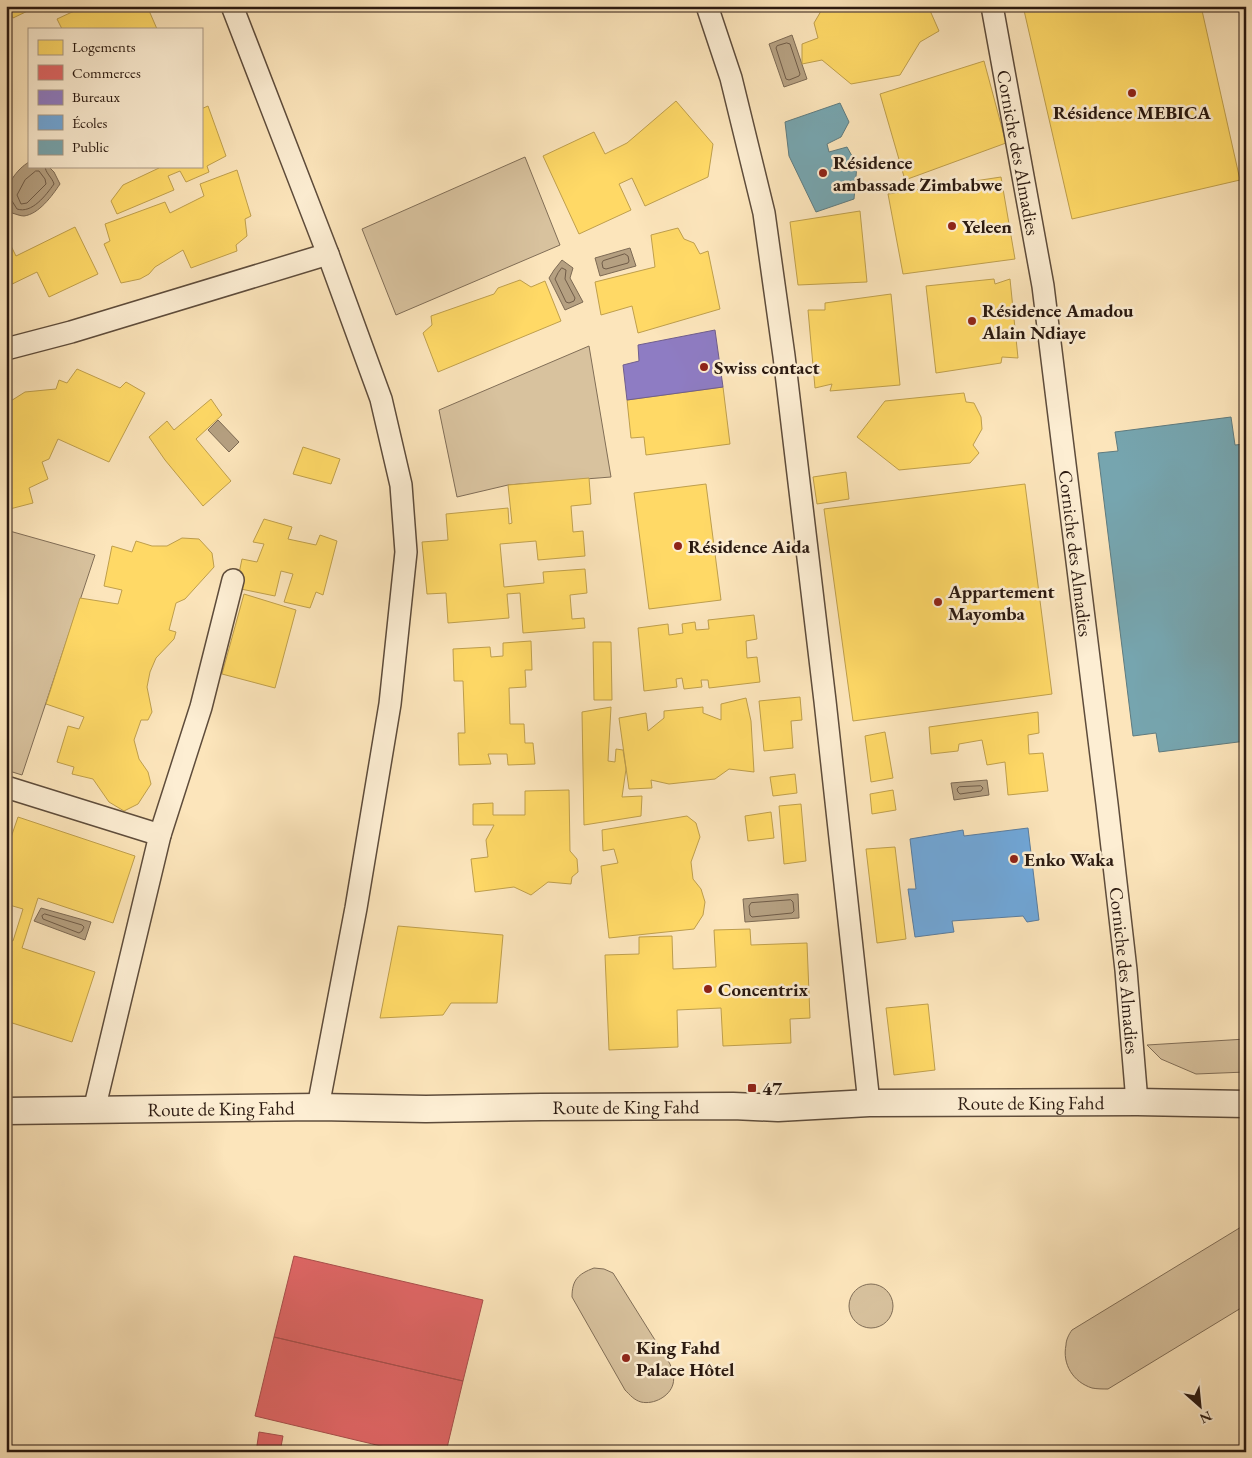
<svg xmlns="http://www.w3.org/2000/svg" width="1252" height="1458" viewBox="0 0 1252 1458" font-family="'EB Garamond',serif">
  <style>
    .green { fill: #d8c29e; stroke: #816e57 }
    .water { fill: #b5a081; stroke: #7d6a54 }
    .homes { fill: #ffd966; stroke: #bf9f4c }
    .shops { fill: #e06666; stroke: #a94f4c }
    .offices { fill: #8e7cc3; stroke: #705e8d }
    .schools { fill: #6fa8dc; stroke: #5a7d9f }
    .public { fill: #76a5af; stroke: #5f7b7f }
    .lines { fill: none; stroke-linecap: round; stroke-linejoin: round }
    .shore { stroke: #705c48; stroke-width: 1 }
    .minor-casing { stroke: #5e4c3b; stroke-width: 24 }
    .tertiary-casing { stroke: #5e4c3b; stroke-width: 29 }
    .minor { stroke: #fdeed3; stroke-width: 21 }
    .tertiary { stroke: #fdeed3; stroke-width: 26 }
    .poi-dot { fill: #8f2418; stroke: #fdeed3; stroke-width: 2 }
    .labels { text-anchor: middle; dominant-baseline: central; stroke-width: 5; stroke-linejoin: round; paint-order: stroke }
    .poi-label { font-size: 19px; font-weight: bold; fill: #2a1910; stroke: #fdeed3; text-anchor: start }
    .street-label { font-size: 19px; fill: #2a1910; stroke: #fdeed3 }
  </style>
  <rect width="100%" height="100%" fill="#fce5bb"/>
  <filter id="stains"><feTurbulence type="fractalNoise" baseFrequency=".004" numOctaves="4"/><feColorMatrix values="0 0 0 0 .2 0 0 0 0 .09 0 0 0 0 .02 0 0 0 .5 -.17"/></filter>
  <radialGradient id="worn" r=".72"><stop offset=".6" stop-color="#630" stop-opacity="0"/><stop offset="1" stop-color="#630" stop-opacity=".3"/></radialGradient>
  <!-- green -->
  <path class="green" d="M525,157l35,88 -164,70 -34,-86z
    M589,346l22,131 -103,8 -51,12 -18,-87z
    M6,530l89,25 -73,220 -16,-5z
    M1246,1039v33l-50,2 -35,-15 -14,-14z
    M1246,1224v81l-138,84c-5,0 -11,0 -16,-1 -19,-6 -30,-24 -26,-43 0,-5 3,-11 6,-15z
    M594,1268l10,1 9,4 57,91c2,6 5,13 3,20 -3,12 -19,21 -32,18 -7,-2 -11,-7 -16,-12l-53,-93c0,-17 6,-23 22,-29z
    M849 1306a22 22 0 1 1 44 0a22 22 0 1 1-44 0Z"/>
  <!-- water -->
  <path class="water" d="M792,35l15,44 -23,8 -15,-43z
    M29,162v4h19l6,6 6,12c-8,12 -21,30 -36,32 -4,0 -8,-2 -12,-3 -2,-4 -4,-8 -5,-12 -3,-15 10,-32 22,-39z
    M630,248l6,18 -36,10 -5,-18z
    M562,260l11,8 -3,10 13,24 -18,8 -16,-32 5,-8z
    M218,420l21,22 -10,10 -21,-22z
    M987,780l2,15 -35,5 -3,-17z
    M798,894l1,24 -54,4 -2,-23z
    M41,908l50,14 -6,18 -51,-19z"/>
  <!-- homes -->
  <path class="homes" d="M7,6h29v1l-23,11z
    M85,6h62l10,23h-95l-5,-10z
    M824,6h104l11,25 -19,11 -20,33 -49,9 -29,-24 -20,4v-20l16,-6 -4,-15z
    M1023,6h178l39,174 -168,39z
    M984,61l22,82 -101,37 -25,-86z
    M676,101l37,43 -5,33 -63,29 -13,-28 -13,6 12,26 -52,24 -36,-78 51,-24 11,22 22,-11z
    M208,106l18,50 -19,10 2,6 -23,10 -6,-11 -12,5 6,14 -57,24 -6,-13 12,-16 36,-17v-2h42v-57z
    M237,170l14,46 -6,3 2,17 -11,9 1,6 -46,17 -8,-18 -28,17 -6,7 -9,5 -19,4 -17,-39 6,-3 -5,-17 60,-22 5,11 34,-17 -4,-12z
    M1001,177l14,82 -112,15 -15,-80z
    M860,211l7,71 -69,3 -8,-63z
    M75,227l23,47 -49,23 -12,-25 -31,15v-51l10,20z
    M678,228l6,11 10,4 6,11 8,-3 12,58 -82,24 -6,-27 -31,9 -6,-33 60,-15 -4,-32z
    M994,279l1,5 15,-5 8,79 -16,-1 -1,6 -65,10 -10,-87z
    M520,280l11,7 14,-6 16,40 -123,51 -15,-39 9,-8 -1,-9 63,-22 4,-6z
    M891,294l9,91 -70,6 2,-7 -17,4 -7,-78h17v-7z
    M77,369l43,19 6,-6 19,11 -36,69 -51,-23 -9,20 -7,3 6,17 -19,9 4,15 -27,7v-106l19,-12 31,-3 3,-9 8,3z
    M723,387l7,57 -84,11 -2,-18 -13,1 -4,-38z
    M964,393l2,9 8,1 7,14 1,12 -9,16 6,8 -9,10 -71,7 -42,-33 28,-36z
    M211,399l11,16 -26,24 35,42 -28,25 -38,-46 -16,-23 18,-16 7,9z
    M303,447l37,12 -9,25 -38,-10z
    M846,472l3,27 -32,5 -4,-27z
    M589,478l2,26 -20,2 2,26 10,-1 2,25 -47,4 -2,-19 -36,3 4,43 40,-4 -1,-11 42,-3 2,24 -17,2 2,24 12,-1 1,10 -62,5 -3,-40 -13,1 2,24 -61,5 -2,-30 -19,1 -5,-52 26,-2 -2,-26 62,-6 1,16 3,-1 -4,-38z
    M706,484l15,116 -72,9 -15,-116z
    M1025,484l27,210 -199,27 -29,-212z
    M264,519l28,8 -4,12 28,6 4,-10 17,6 -14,54 -7,-3 -6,16 -26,-6 9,-28 -12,-3 -6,25 -39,-8 6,-29 15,3 7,-18 -11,-2z
    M182,538l17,1 13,14 2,14 -29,32 -9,4 -7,27 7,2 -2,7 -18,19 -6,14 -3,15 5,25 -4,8h-7l-7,20 5,19 9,13 3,12 -13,20 -14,7 -15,-9 -16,-23 -21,-5 2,-7 -17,-5 11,-36 11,3 5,-12 -38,-13 34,-106 38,6 4,-14 -18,-4 8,-40 20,6 4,-11 16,5h15z
    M244,594l52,16 -21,78 -53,-14z
    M754,615l3,24 -11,2 1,17 10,-1 3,25 -51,6 -1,-8h-7l1,7 -18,2 -2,-11 -6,1 1,8 -33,4 -6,-63 30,-4 1,11 14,-2 -1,-9 13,-2 1,8 13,-1 -1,-9z
    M531,641l1,29h-7l1,17 -17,1 1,36h14l1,19h8l2,21 -27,1 -1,-11h-19l3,10 -32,1 -1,-32h7l-2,-52h-9l-1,-32 37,-2 1,10 12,-1v-13z
    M593,642h18l1,58h-18z
    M800,697l2,23 -11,1 2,27 -29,3 -5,-50z
    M746,698l5,23 3,51 -25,-3 -14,10 -46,5 -18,-4 1,8 -23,1 -10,-71 27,-5 2,18 16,-13v-7l39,-4v6l18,7v-16z
    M611,707l-3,54 7,1 1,-13 7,1 3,19 -4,28 20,-1 -1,20 -57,9 -2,-113z
    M1038,712l1,21 -11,2 1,19 14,-1 5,38 -40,4 -3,-33 -18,3 -5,-25 -23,4 -1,7 -27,3 -2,-27z
    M885,732l8,46 -22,4 -6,-46z
    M795,774l2,19 -24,3 -3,-19z
    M569,790l1,61 7,8 1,13 -6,5 -1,7 -23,-2 -17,13 -17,-8 -39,5 -4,-33 17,-2 -2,-17 8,-15h-21v-21l20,-1v12h32v-24z
    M893,790l3,20 -24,4 -2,-20z
    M801,804l5,57 -22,3 -5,-58z
    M771,812l3,26 -26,3 -3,-25z
    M687,816l9,7 4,14 -9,25 2,17 8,10 4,13 -2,13 -9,14 -85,9 -8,-72 17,-3 -4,-14 -11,2 -1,-21z
    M18,817l117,39 -22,67 -75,-25 -16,50 73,24 -23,70 -66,-21v-82l7,2 10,-32 -17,-5v-52z
    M895,847l11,92 -29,4 -11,-94z
    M398,926l105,9 -6,68h-46l-8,12 -63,3z
    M750,929l1,16 56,-2 3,75 -20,1 1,24 -68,3 -2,-38 -44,2 1,37 -69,3 -4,-95 34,-1v-17l33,-1 1,33 43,-2 -2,-37z
    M928,1004l7,66 -41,5 -8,-67z"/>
  <!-- shops -->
  <path class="shops" d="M294,1256l189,44 -20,81 -189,-44z
    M274,1337l189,44 -17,71h-40l-151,-36z
    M259,1432l24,4 -3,16h-24z"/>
  <!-- offices -->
  <path class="offices" d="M715,330l8,57 -96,13 -4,-35 16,-4 -1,-16z"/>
  <!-- schools -->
  <path class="schools" d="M1028,828l11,92 -12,2 -4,-6 -71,5 2,11 -39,5 -7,-48h8l-6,-50 53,-9 1,6z"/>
  <!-- public -->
  <path class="public" d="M840,103l9,19 -8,15 -14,7 2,8 18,-5 10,18 -3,34 -38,13 -27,-56 -4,-34z
    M1231,417l4,28 11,-1v297l-87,11 -3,-19 -23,3 -35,-283 20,-2 -3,-19z"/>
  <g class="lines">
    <!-- shore -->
    <path class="shore" d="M787,43l3,1 10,30 -1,2 -10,4 -3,-1 -10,-31 1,-2z
      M36,171h3l6,8 1,5 -19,19 -6,1 -4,-9 8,-15z
      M6,200l6,1 5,8c15,5 29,-14 37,-25 -2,-7 -9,-11 -9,-18
      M625,254l3,2 1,5 -1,2 -22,6 -3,-1 -1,-5 1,-2z
      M562,268l4,2 -1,9 10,19 -1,3 -5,2 -3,-1 -11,-23 3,-6z
      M981,786l2,2 -2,3 -21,3 -2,-2 -1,-3 2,-2z
      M791,900l2,2 1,9 -2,2 -40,4 -2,-2 -1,-9 2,-3z
      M45,914l37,11 2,2 -2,4 -3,2 -36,-14 -1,-3z"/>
    <defs>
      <g id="minor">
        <path d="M232,6l96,248 53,145 20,86 5,67 -16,152 -34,204 -38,199"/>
        <path d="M707,6l24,72 33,135 20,143 41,345 44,402"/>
        <path id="s1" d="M992,6l51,280 64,518 19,166 11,132"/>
        <path d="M6,349l65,-17 257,-78"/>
        <path d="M6,787l154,48"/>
        <path d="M94,1110l66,-275 41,-128 32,-127"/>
      </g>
      <g id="tertiary">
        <path id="s2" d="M6,1111l312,-4 108,2 116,-2 191,-1 45,2 91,-5 268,-1 109,2"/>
      </g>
    </defs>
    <!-- minor casing -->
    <use href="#minor" class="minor-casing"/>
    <!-- tertiary casing -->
    <use href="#tertiary" class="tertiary-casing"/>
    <!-- minor -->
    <use href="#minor" class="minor"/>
    <!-- tertiary -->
    <use href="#tertiary" class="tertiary"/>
  </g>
  <!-- markers -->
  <g class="poi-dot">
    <circle cx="1132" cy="93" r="5"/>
    <circle cx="823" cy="173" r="5"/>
    <circle cx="952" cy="226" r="5"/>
    <circle cx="972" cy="321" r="5"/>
    <circle cx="704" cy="367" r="5"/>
    <circle cx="678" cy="546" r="5"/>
    <circle cx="938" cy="602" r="5"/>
    <circle cx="1014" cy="859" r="5"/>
    <circle cx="708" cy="989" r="5"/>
    <rect x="747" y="1083" width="10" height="10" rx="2.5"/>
    <circle cx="626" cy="1358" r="5"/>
  </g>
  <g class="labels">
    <!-- poi labels -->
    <g class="poi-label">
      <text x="1132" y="112" text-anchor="middle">Résidence MEBICA</text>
      <text x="833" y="162">Résidence<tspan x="833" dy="22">ambassade Zimbabwe</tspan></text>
      <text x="962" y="226">Yeleen</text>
      <text x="982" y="310">Résidence Amadou<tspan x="982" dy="22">Alain Ndiaye</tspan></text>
      <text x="714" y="367">Swiss contact</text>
      <text x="688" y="546">Résidence Aida</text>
      <text x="948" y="591">Appartement<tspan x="948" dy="22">Mayomba</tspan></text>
      <text x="1024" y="859">Enko Waka</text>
      <text x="718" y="989">Concentrix</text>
      <text x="762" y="1088">47</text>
      <text x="636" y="1347">King Fahd<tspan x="636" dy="22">Palace Hôtel</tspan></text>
    </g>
    <!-- street labels -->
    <g class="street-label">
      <text stroke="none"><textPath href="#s1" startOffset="149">Corniche des Almadies</textPath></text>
      <text stroke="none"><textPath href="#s1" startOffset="554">Corniche des Almadies</textPath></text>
      <text stroke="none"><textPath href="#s1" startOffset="974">Corniche des Almadies</textPath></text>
      <text stroke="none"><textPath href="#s2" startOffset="1025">Route de King Fahd</textPath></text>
      <text stroke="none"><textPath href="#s2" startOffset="620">Route de King Fahd</textPath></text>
      <text stroke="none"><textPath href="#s2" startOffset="215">Route de King Fahd</textPath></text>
    </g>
  </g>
  <!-- margin -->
  <rect width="1252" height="1458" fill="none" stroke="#fce5bb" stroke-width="25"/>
  <rect x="8" y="8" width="1237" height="1443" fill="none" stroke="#2a1910" stroke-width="2.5"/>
  <rect x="12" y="12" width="1227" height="1433" fill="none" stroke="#2a1910"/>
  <!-- legend -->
  <rect x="28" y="28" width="175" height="140" fill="#fdeed3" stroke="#a99985"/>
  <rect x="38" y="40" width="25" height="15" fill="#ffd966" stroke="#a99985"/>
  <text x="72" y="52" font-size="15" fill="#2a1910">Logements</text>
  <rect x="38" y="65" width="25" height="15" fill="#e06666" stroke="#a99985"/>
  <text x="72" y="78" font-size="15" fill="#2a1910">Commerces</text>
  <rect x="38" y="90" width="25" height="15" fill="#8e7cc3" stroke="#a99985"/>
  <text x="72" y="102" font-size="15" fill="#2a1910">Bureaux</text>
  <rect x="38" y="115" width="25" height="15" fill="#6fa8dc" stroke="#a99985"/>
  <text x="72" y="128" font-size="15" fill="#2a1910">Écoles</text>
  <rect x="38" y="140" width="25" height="15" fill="#76a5af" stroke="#a99985"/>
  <text x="72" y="152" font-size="15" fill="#2a1910">Public</text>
  <!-- north arrow -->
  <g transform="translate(1200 1406) rotate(153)" stroke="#fdeed3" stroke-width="4" paint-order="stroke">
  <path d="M0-4L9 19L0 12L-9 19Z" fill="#2a1910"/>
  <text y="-8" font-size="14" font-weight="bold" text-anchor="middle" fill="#2a1910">N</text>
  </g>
  <rect width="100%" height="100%" filter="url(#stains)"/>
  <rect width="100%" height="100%" fill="url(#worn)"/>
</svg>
